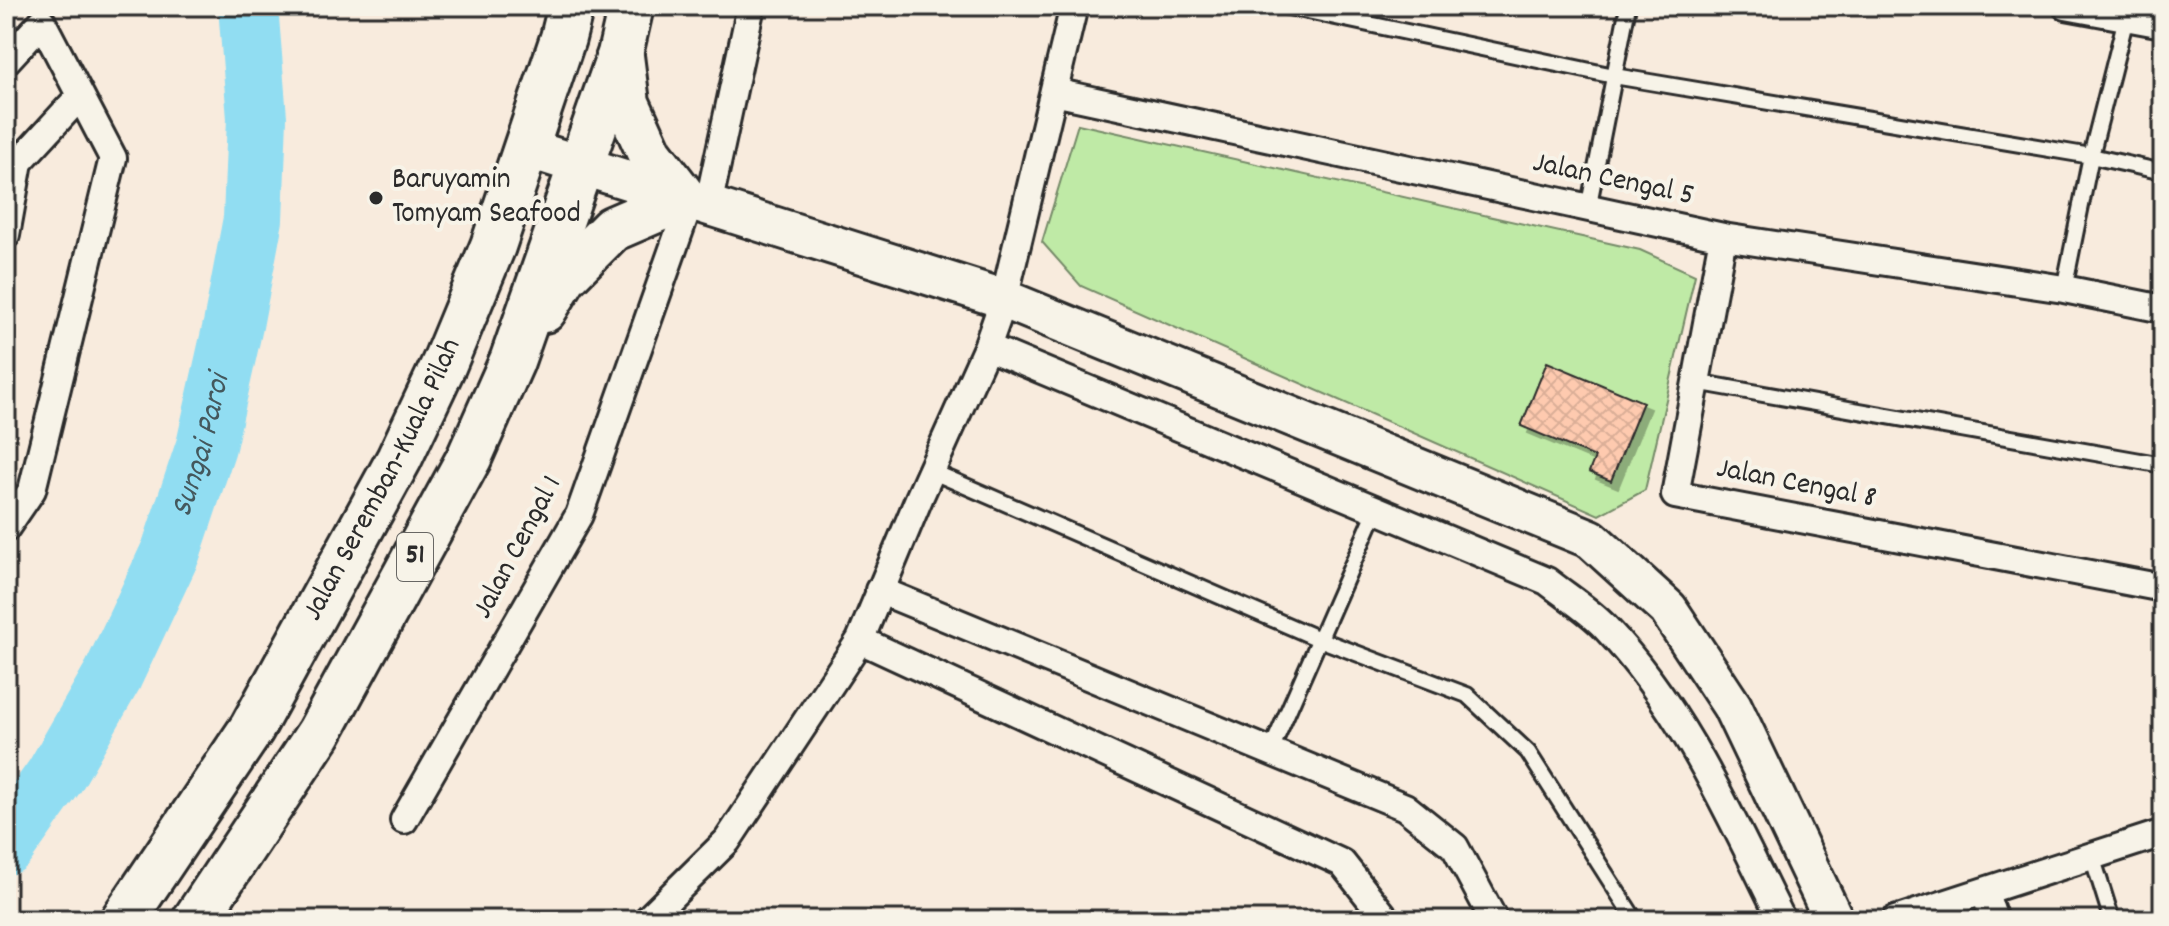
<svg xmlns="http://www.w3.org/2000/svg" width="2169" height="926" viewBox="0 0 2169 926" font-family="Dekko,sans-serif">
  <style>
    .park { fill: #bfeaa6; stroke: #758a68; stroke-width: 2 }
    .lines { fill: none; stroke-linecap: round; stroke-linejoin: round }
    .river { stroke: #91ddf2; stroke-width: 60 }
    .building { fill: url(#building-cross-hatch); stroke: #2b2b2b; stroke-width: 2; filter: url(#shadow) }
    .lane-casing { stroke: #2b2b2b; stroke-width: 20 }
    .street-casing { stroke: #2b2b2b; stroke-width: 32 }
    .secondary-casing { stroke: #2b2b2b; stroke-width: 44 }
    .highway-casing { stroke: #2b2b2b; stroke-width: 50 }
    .lane { stroke: #f7f3e8; stroke-width: 14 }
    .street { stroke: #f7f3e8; stroke-width: 26 }
    .secondary { stroke: #f7f3e8; stroke-width: 38 }
    .highway { stroke: #f7f3e8; stroke-width: 44 }
    .poi-dot { fill: #2b2b2b; stroke: #f7f3e8; stroke-width: 3 }
    .labels { text-anchor: middle; dominant-baseline: central; stroke-width: 8; stroke-linejoin: round; paint-order: stroke }
    .shield { fill: #f7f3e8; stroke: #686764; stroke-width: 2 }
    .shield-label { font-size: 28px; font-weight: bold; fill: #2b2b2b }
    .poi-label { font-size: 30px; fill: #2b2b2b; stroke: #f7f3e8; text-anchor: start }
    .street-label { font-size: 30px; fill: #2b2b2b; stroke: #f7f3e8 }
    .water-label { font-size: 32px; font-style: italic; fill: #44585d; stroke: #f7f3e8 }
  </style>
  <defs>
    <pattern id="building-cross-hatch" width="8" height="8" patternUnits="userSpaceOnUse" patternTransform="scale(2)"><rect width="8" height="8" fill="#fecaaf"/><path d="M0 0l8 8M0 8l8-8" fill="none" stroke="#daae97"/></pattern>
    <filter id="shadow"><feDropShadow dx="7" dy="7" stdDeviation="0" flood-color="#0004"/></filter>
  </defs>
  <rect width="100%" height="100%" fill="#f8ebdd"/>
  <filter id="ink" filterUnits="userSpaceOnUse"><feTurbulence type="fractalNoise" baseFrequency=".0125" numOctaves="2"/><feDisplacementMap in="SourceGraphic" scale="16" xChannelSelector="R" yChannelSelector="G"/><feConvolveMatrix kernelMatrix="1 2 1 2 8 2 1 2 1" color-interpolation-filters="sRGB"/></filter>
  <g filter="url(#ink)">
    <!-- park -->
    <path class="park" d="M1078,124l562,126 55,25 -50,215 -46,25 -518,-229 -39,-44z"/>
    <g class="lines">
      <!-- river -->
      <path class="river" id="s1" d="M6,845l49,-69 58,-101 58,-124 35,-105 27,-121 20,-106 4,-101 -9,-112"/>
    </g>
    <!-- building -->
    <path class="building" d="M1547,362l96,40 -32,79 -22,-9 6,-15 -74,-31z"/>
    <g class="lines">
      <defs>
        <path id="lane" d="M1284,6l330,70 477,80 72,16
          M1588,209l40,-203
          M2064,289l27,-133 36,-142
          M1696,382l467,83
          M931,471l388,168 148,56 61,57 107,168
          M1271,750l106,-242
          M2092,856l20,64"/>
        <path id="street" d="M2066,6l97,18
          M6,61l36,-39 71,136 -81,332 -26,38
          M1054,92l669,145 341,52 99,20
          M708,206l43,-200
          M6,235l13,-73 61,-66
          M1723,237l-48,258 488,93
          M987,347l560,234c19,15 42,29 58,46 80,84 126,191 177,293
          M879,590l526,217 50,40 39,73
          M860,640l482,223 45,57
          M404,820l175,-305 111,-314
          M1985,893l9,27
          M647,920l80,-79 133,-201 60,-144 67,-149 17,-48 70,-293
          M1895,920l268,-87"/>
        <path id="secondary" d="M526,148l478,151 587,240 77,70 64,97 102,214"/>
        <g id="highway">
          <path d="M544,310l20,-33 48,-48 72,-31 -34,-44 -23,-51 -6,-47"/>
          <path id="s2" d="M123,920l129,-192 147,-269 45,-95 49,-118 70,-208 8,-32"/>
          <path d="M195,920l124,-187 150,-275 43,-97 108,-307 11,-48"/>
        </g>
      </defs>
      <!-- lane casing -->
      <use href="#lane" class="lane-casing"/>
      <!-- street casing -->
      <use href="#street" class="street-casing"/>
      <!-- secondary casing -->
      <use href="#secondary" class="secondary-casing"/>
      <!-- highway casing -->
      <use href="#highway" class="highway-casing"/>
      <!-- lane -->
      <use href="#lane" class="lane"/>
      <!-- street -->
      <use href="#street" class="street"/>
      <!-- secondary -->
      <use href="#secondary" class="secondary"/>
      <!-- highway -->
      <use href="#highway" class="highway"/>
    </g>
  </g>
  <!-- markers -->
  <circle class="poi-dot" cx="376" cy="198" r="8"/>
  <g class="labels">
    <!-- shield labels -->
    <rect class="shield" x="397" y="533" width="36" height="48" rx="6"/>
    <g class="shield-label">
      <text x="415" y="557">51</text>
    </g>
    <!-- poi labels -->
    <g class="poi-label">
      <text x="392" y="181">Baruyamin<tspan x="392" dy="34">Tomyam Seafood</tspan></text>
    </g>
    <!-- street labels -->
    <g class="street-label">
      <text transform="translate(1613 181) rotate(12)">Jalan Cengal 5</text>
      <text stroke="none"><textPath href="#s2" startOffset="512">Jalan Seremban-Kuala Pilah</textPath></text>
      <text transform="translate(1796 485) rotate(11)">Jalan Cengal 8</text>
      <text transform="translate(519 548) rotate(-62)">Jalan Cengal 1</text>
    </g>
    <!-- water labels -->
    <g class="water-label">
      <text stroke="none"><textPath href="#s1" startOffset="448">Sungai Paroi</textPath></text>
    </g>
  </g>
  <!-- margin -->
  <rect width="2169" height="926" fill="none" stroke="#f7f3e8" stroke-width="32"/>
  <rect x="16" y="16" width="2137" height="894" fill="none" stroke="#2b2b2b" stroke-width="3" filter="url(#ink)"/>
</svg>
